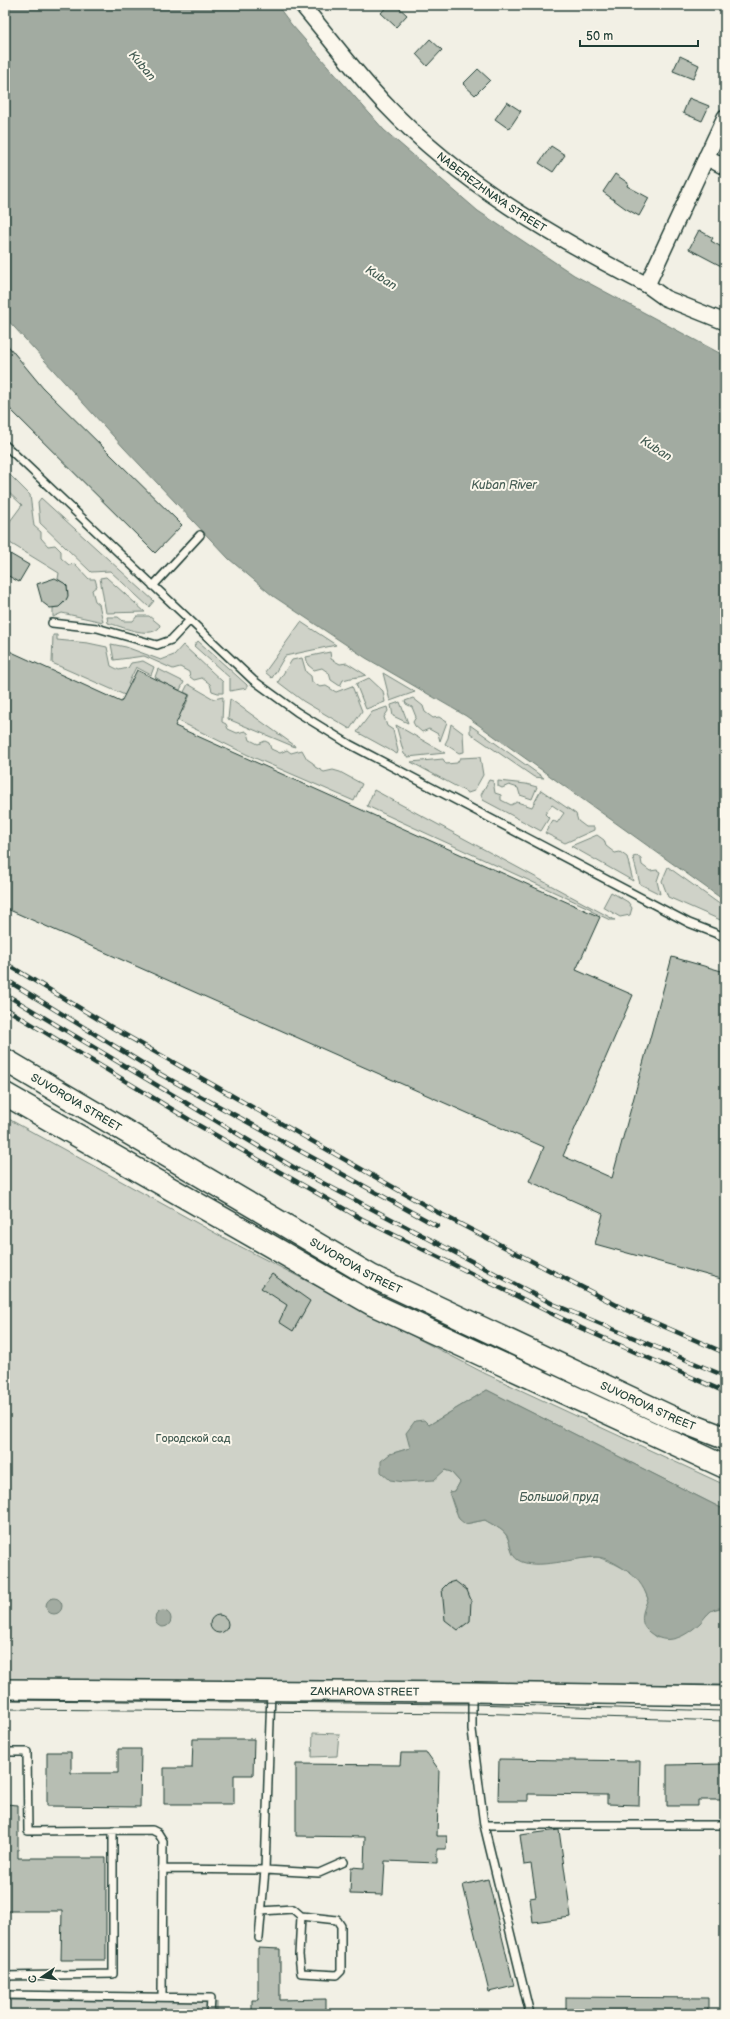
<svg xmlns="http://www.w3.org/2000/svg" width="730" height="2019" viewBox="0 0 730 2019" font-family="'Balsamiq Sans',sans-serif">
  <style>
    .green { fill: #cfd2c8; stroke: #77887e }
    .water { fill: #a2aba1; stroke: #6e7f75 }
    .building { fill: #b7beb3; stroke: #1f3d34 }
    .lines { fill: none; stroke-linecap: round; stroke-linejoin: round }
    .service-casing { stroke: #1f3d34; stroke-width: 10 }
    .minor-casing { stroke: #1f3d34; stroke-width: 18 }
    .tertiary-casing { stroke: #1f3d34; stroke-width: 22 }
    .primary-casing { stroke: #1f3d34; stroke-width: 25 }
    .service { stroke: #fbf7ec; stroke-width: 7 }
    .minor { stroke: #fbf7ec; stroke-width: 15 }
    .tertiary { stroke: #fbf7ec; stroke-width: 19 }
    .primary { stroke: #fbf7ec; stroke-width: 22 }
    .tram { stroke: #1f3d34; stroke-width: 1 }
    .rail-casing { stroke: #1f3d34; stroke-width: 4.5 }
    .rail { stroke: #fbf7ec; stroke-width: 3; stroke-dasharray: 9; stroke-linecap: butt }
    .labels { text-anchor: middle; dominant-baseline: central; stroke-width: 4; stroke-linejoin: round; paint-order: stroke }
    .street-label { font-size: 11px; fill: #1f3d34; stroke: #fbf7ec }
    .park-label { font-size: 11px; fill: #425b52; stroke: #fbf7ec }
    .water-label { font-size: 12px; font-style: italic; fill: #465e55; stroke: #fbf7ec }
  </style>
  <rect width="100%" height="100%" fill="#f2f0e5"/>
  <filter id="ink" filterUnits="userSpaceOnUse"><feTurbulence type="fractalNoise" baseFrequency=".025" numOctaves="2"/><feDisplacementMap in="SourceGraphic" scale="8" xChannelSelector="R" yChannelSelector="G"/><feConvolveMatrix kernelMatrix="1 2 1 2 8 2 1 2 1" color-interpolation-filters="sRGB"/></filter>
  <g filter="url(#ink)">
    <!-- green -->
    <path class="green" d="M5,470l25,25 4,31 7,6v6l7,8 7,-1 6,6v7l8,7 6,-1 14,15h6l2,7 -5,4 3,11 4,3 4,18 -41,-9 -9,4v-9c12,-2 17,-10 14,-22l-9,-7 1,-6 -54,-33v-12l17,-23 -17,-16z
      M41,498l113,103 -5,6 -39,-36 -19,1 -51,-49 -2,-21z
      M106,577l39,35 -39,1 -6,-35z
      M137,616h12l11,9 -1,3c-11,11 -38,-2 -51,-5l-1,-6h11l5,4h10z
      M301,622l35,23 -51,11 -13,22 -7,-6z
      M53,635h4v5l31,3 19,4 4,19 8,4 9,-2 3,-5 12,-2 11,6 -3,8 -15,-8 -8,17 24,13 8,-17 -5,-3 3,-8 26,13 -4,8 -6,-2 -7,15 16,8 7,-16 -6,-3 4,-8 26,15 9,-2 -1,25 4,2 2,5 9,4 8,-2 3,2 2,7 8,4 7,-3 4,2 2,6 9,4 7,-3 4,3 11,-3 5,9 6,4 2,4 9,5 9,-2 7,2 22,12 -8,17 -106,-46 -112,-55 -84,-37z
      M198,641l49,44v3l-17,3v-13l-36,-32z
      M111,644l15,3 35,13 13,-5 9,-10 40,37v11h-5l-6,-2 -2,-7 -8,-6 -8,2 -4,-3 -1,-5 -9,-5 -7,2 -29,-13 -30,4z
      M330,652l1,7 9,5 7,-1 19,12c-8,3 -14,2 -23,5l-3,6 -9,-6 -2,-7 -7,-5 -8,2 -6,-5 -2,-8z
      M302,658l4,14 5,4 1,6 8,5 6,-1 10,6 16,-6 10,25 -12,18 -47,-28 -25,-19 14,-22z
      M383,673l32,19 -25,9z
      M369,678l14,13 2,11 -19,7 -10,-25z
      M413,698l10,8 2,6 8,6 6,-1 8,5 -7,19 -2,-7 -9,-5 -7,3 -7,-6 -2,-4 3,-5 -4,-10 -6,-3 -1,-3z
      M230,699l64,46 1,2 -67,-28z
      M400,702l8,21 -15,-7 -2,-11z
      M387,707l1,4 -4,6 3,9 6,4 5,21 -1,3 -40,-22 15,-20z
      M451,724l12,9 1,19 -5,1 -14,-9 3,-6z
      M396,725l49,28 -37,4 -4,-3z
      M470,725l74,53 -10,-1 -64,-44z
      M480,757l3,18 -9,16 -6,2 -57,-31 32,-3 3,5 11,-1 3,-5z
      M489,780l4,1 2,12 6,2v5l10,5 6,-3 15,5 9,-17 35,24 2,7 8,6h8v3l-29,13 -20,-10 8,-13 4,3 7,-10 -12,-8 -7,9 4,4 -8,13 -58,-31 -2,-5z
      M498,781l28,3 11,3 -5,12 -12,-4 -2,-7 -9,-3 -7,3 -4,-2z
      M374,790l241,130h-5l-19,-9v-2l-224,-103z
      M597,835l7,5 2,6 9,7 5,-1 7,5 6,24 -62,-35z
      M637,856l4,3 1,6 8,6 7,-1 3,2 -3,9 3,13 -20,-10 -7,-27z
      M668,867l57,41v14l-57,-25 -6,-16z
      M611,892l17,10 4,6 -2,7 -10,2 -17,-10z
      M5,1117l221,122 260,135 239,111v25l-238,-120 -58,35 -19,23 -20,6 61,18 9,10 -5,9 -6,1 5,16 11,16 20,-4c6,4 17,8 21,15 5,8 5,17 12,25l57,-1 23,-2 17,7 17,9 11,12 5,14c-7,17 -7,28 9,39l37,-10 18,-18 13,-3v78l-720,-5z
      M313,1733l26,1 -2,22 -25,1z
      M5,2000l212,2v12h-212z"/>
    <!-- water -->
    <path class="water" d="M5,5h272l14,19 93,106 94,81 96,64 151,81v545l-259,-185 -100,-58 -93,-62 -44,-37 -105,-111 -119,-131z
      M487,1390l238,120v97c-4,1 -9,1 -12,3 -5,2 -9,9 -13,13 -15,14 -33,24 -51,9 -11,-9 -6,-22 -1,-33 -5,-14 -11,-22 -24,-30 -7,-5 -19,-12 -28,-12 -19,0 -61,14 -78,3 -8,-5 -7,-16 -11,-24 -4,-7 -16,-12 -22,-16l-20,4 -6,-5 -10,-27 6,-1 5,-9 -9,-10 -6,-2 -11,10 -30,2 -14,-2 -9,-8v-11l9,-7 20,-6 -4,-15 9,-12 9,-1 5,5z
      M46 1606a8 8 0 1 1 16 0a8 8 0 1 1-16 0Z
      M155 1619a8 8 0 1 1 16 0a8 8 0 1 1-16 0Z"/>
    <!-- building -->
    <path class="building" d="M388,5h8l11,10 -11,12 -15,-14z
      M430,39l12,11 -15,16 -11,-12z
      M680,56l19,9 -6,14 -20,-8z
      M478,69l12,11 -15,15 -12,-11z
      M689,98l20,8 -7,15 -19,-8z
      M507,102l14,9 -12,18 -14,-10z
      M551,146l14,9 -12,17 -14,-9z
      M615,174l13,9 -1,3 22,12 -10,18 -14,-8 -22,-16z
      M699,230l14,8 -2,3 14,8v19l-36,-19z
      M5,342l38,46 139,137 -27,28 -150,-149z
      M5,551l24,14 -10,17 -14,-8z
      M55,578l9,5 3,3 1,10 -2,4 -7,7 -9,1 -8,-6 -5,-18z
      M5,649l116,53 16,-32 52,25 -14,31 425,191 -24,53 57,25 -70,161 49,22 60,-221 53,15v308l-130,-36 8,-30 -74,-33 15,-34 -539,-239z
      M272,1274l38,27 -17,30 -14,-9 8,-17 -26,-17z
      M455,1581l12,9 4,10 -1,21 -12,9 -13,-10 -3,-31 6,-6z
      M210 1624a9 9 0 1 1 18 0a9 9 0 1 1-18 0Z
      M193,1739h61l-1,36h-19v29h-70v-36h28z
      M118,1749h23l-1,58 -93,-1v-54h24v21h47z
      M401,1753h26l12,17 -2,66h10l-1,13h-9v14l-52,-2 -2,34 -33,-1 1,-27 13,1 1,-31 -69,-1v-72l104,1z
      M499,1759l141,2 -1,44 -32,-1v-9l-79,-1v7h-30z
      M725,1764v36h-27v6h-31v-41z
      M5,1804l13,1v53h88v102h-45l1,-49h-57z
      M559,1830l12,87 -38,5 -3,-24 6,-1 -5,-33 -7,1 -4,-30z
      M488,1879l26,107 -25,6 -26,-107z
      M258,1948l22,1v51l46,-1v15h-74v-14h6z
      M566,1997l142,1v16h-142z"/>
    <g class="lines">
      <defs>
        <path id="service" d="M5,445l248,235 44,32 52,32 340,179 36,14
          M153,586l47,-51
          M52,623l45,5 60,17 14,-5 18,-19
          M472,1693v37l12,95 46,189
          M5,1752h22l1,79 124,-1 6,3 5,8 -1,156
          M484,1825h241
          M162,1869l103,1 54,3 25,-11
          M261,1911l32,-2 8,7 -2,39 2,18 36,2 4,-4v-45l-4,-6 -36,-4
          M259,1938l6,-68 6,-178
          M5,1976l108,-2v-144
          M5,1995l206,3 -1,16"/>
        <g id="minor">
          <path id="s1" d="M302,5c28,33 54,69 84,100 74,78 166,131 261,180l18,13 60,24"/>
          <path d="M706,157l19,10"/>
          <path d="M647,285l78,-168"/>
        </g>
        <g id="tertiary">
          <path id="s2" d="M5,1689l467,3 253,4"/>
        </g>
        <g id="primary">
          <path id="s3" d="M5,1060l366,216 302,142 52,20"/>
          <path d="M5,1094l367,210 353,163"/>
        </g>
      </defs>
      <!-- service casing -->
      <use href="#service" class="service-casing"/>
      <!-- minor casing -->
      <use href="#minor" class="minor-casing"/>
      <!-- tertiary casing -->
      <use href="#tertiary" class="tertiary-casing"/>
      <!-- primary casing -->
      <use href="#primary" class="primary-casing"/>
      <!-- service -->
      <use href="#service" class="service"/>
      <!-- minor -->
      <use href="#minor" class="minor"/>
      <!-- tertiary -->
      <use href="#tertiary" class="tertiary"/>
      <!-- primary -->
      <use href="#primary" class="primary"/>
      <!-- tram -->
      <path class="tram" d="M5,1700l466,4 254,7
        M5,1709l467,4 253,8"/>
      <defs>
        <path id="rail" d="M5,963l108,65 324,184 189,98 99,43
          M5,979l155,95 277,152
          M5,994l293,176 255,134 172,72
          M5,1008l193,117 164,94 219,109 144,64"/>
      </defs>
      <!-- rail casing -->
      <use href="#rail" class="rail-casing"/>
      <!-- rail -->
      <use href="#rail" class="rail"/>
    </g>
  </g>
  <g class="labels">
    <!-- street labels -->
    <g class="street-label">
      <text stroke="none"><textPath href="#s1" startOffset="268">NABEREZHNAYA STREET</textPath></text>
      <text stroke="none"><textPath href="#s3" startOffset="83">SUVOROVA STREET</textPath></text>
      <text stroke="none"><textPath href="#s3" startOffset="407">SUVOROVA STREET</textPath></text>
      <text stroke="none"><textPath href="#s3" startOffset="731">SUVOROVA STREET</textPath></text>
      <text stroke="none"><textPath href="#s2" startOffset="360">ZAKHAROVA STREET</textPath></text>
    </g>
    <!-- park labels -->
    <g class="park-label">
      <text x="193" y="1438">Городской сад</text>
    </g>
    <!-- water labels -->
    <g class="water-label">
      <text transform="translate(142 66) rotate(50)">Kuban</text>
      <text transform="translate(381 278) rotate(32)">Kuban</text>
      <text transform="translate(656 449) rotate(32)">Kuban</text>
      <text x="504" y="485">Kuban River</text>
      <text x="559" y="1497">Большой пруд</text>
    </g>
  </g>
  <!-- margin -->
  <rect width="730" height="2019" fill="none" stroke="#fbf7ec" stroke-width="20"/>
  <rect x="10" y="10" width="710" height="1999" fill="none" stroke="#1f3d34" stroke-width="1.5" filter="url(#ink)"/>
  <!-- north arrow -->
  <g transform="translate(42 1977) rotate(257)" stroke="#fbf7ec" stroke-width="3" paint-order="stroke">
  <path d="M0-3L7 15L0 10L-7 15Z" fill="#1f3d34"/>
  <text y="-6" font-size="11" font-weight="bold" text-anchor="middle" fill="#1f3d34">С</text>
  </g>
  <!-- scale -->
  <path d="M580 40v6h118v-6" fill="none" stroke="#1f3d34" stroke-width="2"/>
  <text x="586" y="40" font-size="12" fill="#1f3d34" stroke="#fbf7ec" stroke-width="3" paint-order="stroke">50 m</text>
</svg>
